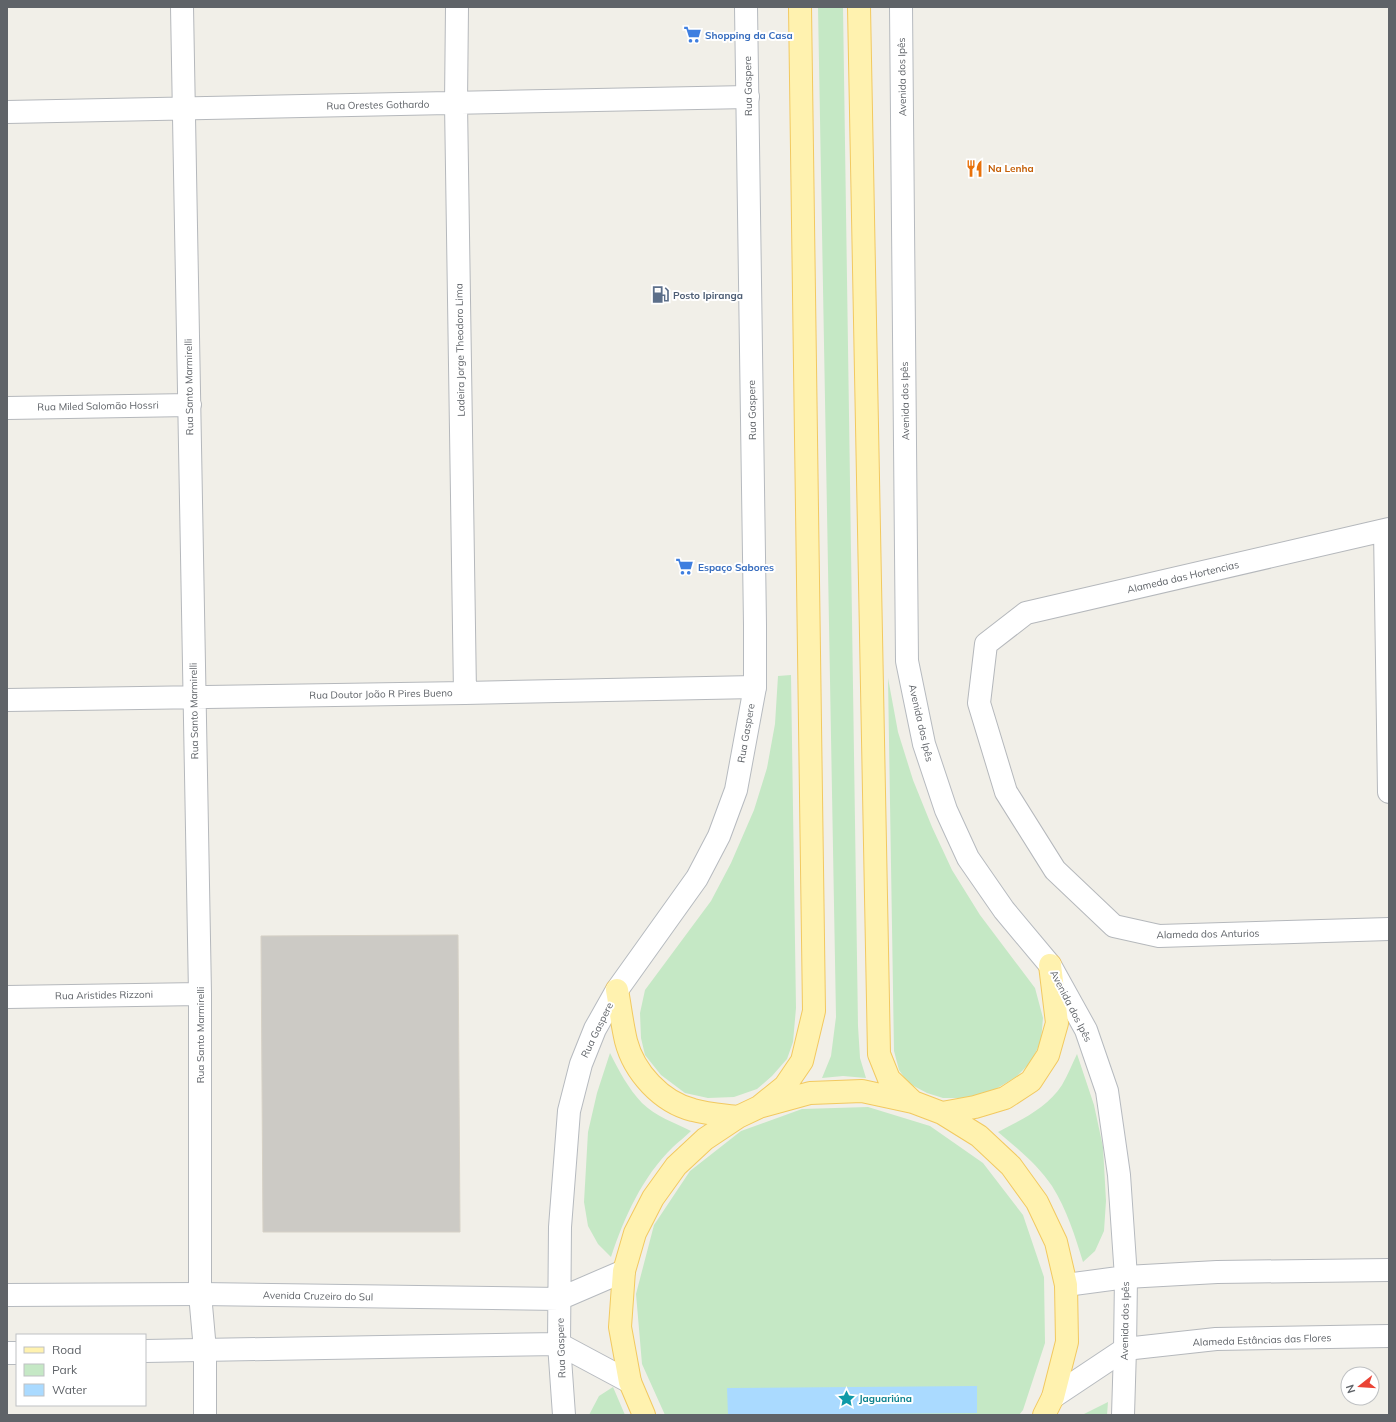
<svg xmlns="http://www.w3.org/2000/svg" width="1396" height="1422" viewBox="0 0 1396 1422" font-family="Mulish,sans-serif">
  <style>
    .green { fill: #c5e8c5 }
    .water { fill: #aadaff }
    .building { fill: #cccac5; stroke: #d6d1c6 }
    .lines { fill: none; stroke-linecap: round; stroke-linejoin: round }
    .street-casing { stroke: #b5b8bc; stroke-width: 24 }
    .secondary-casing { stroke: #b6babf; stroke-width: 24 }
    .primary-casing { stroke: #f2c960; stroke-width: 24 }
    .street { stroke: #fff; stroke-width: 22 }
    .secondary { stroke: #fff; stroke-width: 22 }
    .primary { stroke: #fff2af; stroke-width: 22 }
    .labels { text-anchor: middle; dominant-baseline: central; stroke-width: 4; stroke-linejoin: round; paint-order: stroke }
    .shop-label { font-size: 10px; font-weight: bold; fill: #366cbe; stroke: #fff; text-anchor: start }
    .street-label { font-size: 10px; fill: #5f6368; stroke: #fff }
    .food-label { font-size: 10px; font-weight: bold; fill: #c56008; stroke: #fff; text-anchor: start }
    .service-label { font-size: 10px; font-weight: bold; fill: #4e5e75; stroke: #fff; text-anchor: start }
    .culture-label { font-size: 10px; font-weight: bold; fill: #0d838f; stroke: #fff; text-anchor: start }
  </style>
  <rect width="100%" height="100%" fill="#f1efe8"/>
  <!-- green -->
  <path class="green" d="M818,7h25l15,1019 2,32 6,20 -23,-2 -21,2 9,-22 5,-39z
    M791,675l5,333 -3,34 -6,17 -15,17 -15,13 -23,8 -26,1 -23,-5 -24,-18 -16,-20 -4,-17 -1,-25 5,-23 66,-89 20,-38 23,-53 13,-42 8,-44 3,-48z
    M888,678l10,54 15,48 19,47 20,43 28,45 55,73 8,30 -2,23 -10,21 -15,15 -22,13 -25,8h-26l-16,-5 -19,-10 -9,-13 -5,-19z
    M610,1053c9,18 18,35 32,50 13,13 33,20 49,28 -6,6 -13,11 -18,16 -31,30 -49,71 -62,110l-13,-13 -10,-18 -4,-24 4,-70 9,-39z
    M1077,1054l17,51 9,42 3,54 -2,30 -9,20 -12,11c-8,-26 -16,-52 -31,-76 -14,-21 -35,-38 -54,-54 23,-12 49,-24 64,-47 6,-10 10,-21 15,-31z
    M868,1107l62,19 53,37 40,52 21,62 1,66 -22,67 -4,5h-354l-23,-51 -6,-70 18,-69 36,-54 51,-40 61,-22z
    M613,1387l12,28h-36l10,-19z
    M1108,1402l-1,13h-25z"/>
  <!-- water -->
  <path class="water" d="M977,1386v27l-249,2 -1,-27z"/>
  <!-- building -->
  <path class="building" d="M458,935l2,297h-197l-2,-296z"/>
  <g class="lines">
    <defs>
      <path id="street" d="M182,7l18,987v300l5,56v65
        M457,7l-1,96 9,590
        M7,112l741,-15
        M7,408l183,-3
        M1389,529l-363,84 -40,31 -7,59 27,89 49,78 59,56 45,10 230,-7
        M1385,530l4,262
        M7,700l458,-7 290,-6
        M7,997l193,-3
        M1126,1277l91,-5 172,-2
        M1123,1415l2,-66 91,-10 173,-3"/>
      <path id="secondary" d="M901,7l6,654 17,83 22,66 22,48 36,52 46,55 36,65 21,61 12,84 7,102 -1,72 -72,48
        M1066,1285l60,-8
        M7,1295l193,-1 359,5 65,-28
        M145,1351l414,-7 71,38
        M7,1353h10
        M564,1415l-5,-71 1,-117 9,-116 12,-47 14,-35 22,-39 80,-112 22,-42 17,-46 19,-103v-62l-9,-618"/>
      <path id="primary" d="M859,7l20,1047 10,25 24,23
        M617,990c3,16 5,34 9,51 8,31 35,61 67,69 14,4 30,5 45,7
        M759,1107l26,-21 17,-25 12,-50 -14,-1004
        M942,1113l33,-6 30,-9 26,-17 17,-26 9,-32 -7,-58
        M644,1415l-14,-33 -10,-55 4,-56 11,-38 18,-35 23,-32 29,-27 33,-22 21,-10 51,-14 52,-2 51,11 29,11 37,23 32,30 26,36 19,40 10,43 1,57 -14,55 -9,18"/>
    </defs>
    <!-- street casing -->
    <use href="#street" class="street-casing"/>
    <!-- secondary casing -->
    <use href="#secondary" class="secondary-casing"/>
    <!-- primary casing -->
    <use href="#primary" class="primary-casing"/>
    <!-- street -->
    <use href="#street" class="street"/>
    <!-- secondary -->
    <use href="#secondary" class="secondary"/>
    <!-- primary -->
    <use href="#primary" class="primary"/>
  </g>
  <!-- icons -->
  <defs>
    <symbol id="supermarket-bare" viewBox="-9 -9 18 18"><path d="M-6-5.5h2.5l.6 2H6L4.5 2H-2.5L-4.4-4H-6ZM-1.5 3.2a1.3 1.3 0 1 0 .1 0ZM3 3.2a1.3 1.3 0 1 0 .1 0Z" fill="#3f7fe0" stroke="#fff" stroke-width="2.5" paint-order="stroke"/></symbol>
    <symbol id="restaurant-bare" viewBox="-9 -9 18 18"><path d="M-5-6h1v4h1v-4h1v4h1v-4h1v5L-1.5 .5V6h-2V.5L-5-1ZM5-6V6H3V1.5H1.5Q1.5-4 5-6Z" fill="#e8710a" stroke="#fff" stroke-width="2.5" paint-order="stroke"/></symbol>
    <symbol id="fuel-bare" viewBox="-9 -9 18 18"><path d="M-5.5-6h7V0h2V4h1.3V-2.5L3-4.5l.8-.8L6-3V5H2.5V1h-1V6h-7ZM-4.2-4.7v3.2H.2V-4.7Z" fill="#5c6f8a" stroke="#fff" stroke-width="2.5" paint-order="stroke"/></symbol>
    <symbol id="sight-bare" viewBox="-9 -9 18 18"><path d="M0-6L1.8-2.2L6-1.7L2.9 1.2L3.7 5.4L0 3.3L-3.7 5.4L-2.9 1.2L-6-1.7L-1.8-2.2Z" fill="#0f9aa8" stroke="#fff" stroke-width="2.5" paint-order="stroke"/></symbol>
  </defs>
  <g fill-rule="evenodd">
    <use href="#supermarket-bare" x="680" y="22" width="25" height="25"/>
    <use href="#restaurant-bare" x="962" y="156" width="25" height="25"/>
    <use href="#fuel-bare" x="648" y="282" width="25" height="25"/>
    <use href="#supermarket-bare" x="672" y="554" width="25" height="25"/>
    <use href="#sight-bare" x="834" y="1386" width="25" height="25"/>
  </g>
  <g class="labels">
    <!-- shop labels -->
    <g class="shop-label">
      <text x="705" y="35">Shopping da Casa</text>
      <text x="698" y="567">Espaço Sabores</text>
    </g>
    <!-- street labels -->
    <g class="street-label">
      <text transform="translate(902 77) rotate(-91)">Avenida dos Ipês</text>
      <text transform="translate(748 86) rotate(-91)">Rua Gaspere</text>
      <text transform="translate(378 105) rotate(-1)">Rua Orestes Gothardo</text>
      <text transform="translate(460 350) rotate(-91)">Ladeira Jorge Theodoro Lima</text>
      <text transform="translate(189 387) rotate(-91)">Rua Santo Marmirelli</text>
      <text transform="translate(905 401) rotate(-91)">Avenida dos Ipês</text>
      <text transform="translate(98 406) rotate(-1)">Rua Miled Salomão Hossri</text>
      <text transform="translate(752 410) rotate(-91)">Rua Gaspere</text>
      <text transform="translate(1183 577) rotate(-13)">Alameda das Hortencias</text>
      <text transform="translate(381 694) rotate(-1)">Rua Doutor João R Pires Bueno</text>
      <text transform="translate(194 711) rotate(-91)">Rua Santo Marmirelli</text>
      <text transform="translate(921 723) rotate(77)">Avenida dos Ipês</text>
      <text transform="translate(746 733) rotate(-80)">Rua Gaspere</text>
      <text transform="translate(1208 934) rotate(-1)">Alameda dos Anturios</text>
      <text transform="translate(104 995) rotate(-1)">Rua Aristides Rizzoni</text>
      <text transform="translate(1071 1006) rotate(63)">Avenida dos Ipês</text>
      <text transform="translate(597 1030) rotate(-64)">Rua Gaspere</text>
      <text transform="translate(200 1035) rotate(-90)">Rua Santo Marmirelli</text>
      <text transform="translate(318 1296) rotate(1)">Avenida Cruzeiro do Sul</text>
      <text transform="translate(1125 1321) rotate(-89)">Avenida dos Ipês</text>
      <text transform="translate(1262 1340) rotate(-2)">Alameda Estâncias das Flores</text>
      <text transform="translate(561 1348) rotate(-92)">Rua Gaspere</text>
    </g>
    <!-- food labels -->
    <g class="food-label">
      <text x="988" y="168">Na Lenha</text>
    </g>
    <!-- service labels -->
    <g class="service-label">
      <text x="673" y="295">Posto Ipiranga</text>
    </g>
    <!-- culture labels -->
    <g class="culture-label">
      <text x="859" y="1398">Jaguariúna</text>
    </g>
  </g>
  <!-- border -->
  <rect width="1396" height="1422" fill="none" stroke="#5f6368" stroke-width="16"/>
  <!-- legend -->
  <rect x="16" y="1334" width="130" height="72" fill="#ffffff" stroke="#bfc1c3"/>
  <rect x="24" y="1347" width="20" height="6" fill="#fff2af" stroke="#bfc1c3"/>
  <text x="52" y="1354" font-size="12" fill="#5f6368">Road</text>
  <rect x="24" y="1364" width="20" height="12" fill="#c5e8c5" stroke="#bfc1c3"/>
  <text x="52" y="1374" font-size="12" fill="#5f6368">Park</text>
  <rect x="24" y="1384" width="20" height="12" fill="#aadaff" stroke="#bfc1c3"/>
  <text x="52" y="1394" font-size="12" fill="#5f6368">Water</text>
  <!-- north arrow -->
  <g transform="translate(1360 1386) rotate(253)"><circle r="19" fill="#ffffff" stroke="#bfc1c3"/>
  <path d="M0-3L7 15L0 10L-7 15Z" fill="#ea4335"/>
  <text y="-6" font-size="11" font-weight="bold" text-anchor="middle" fill="#5f6368">N</text>
  </g>
</svg>
